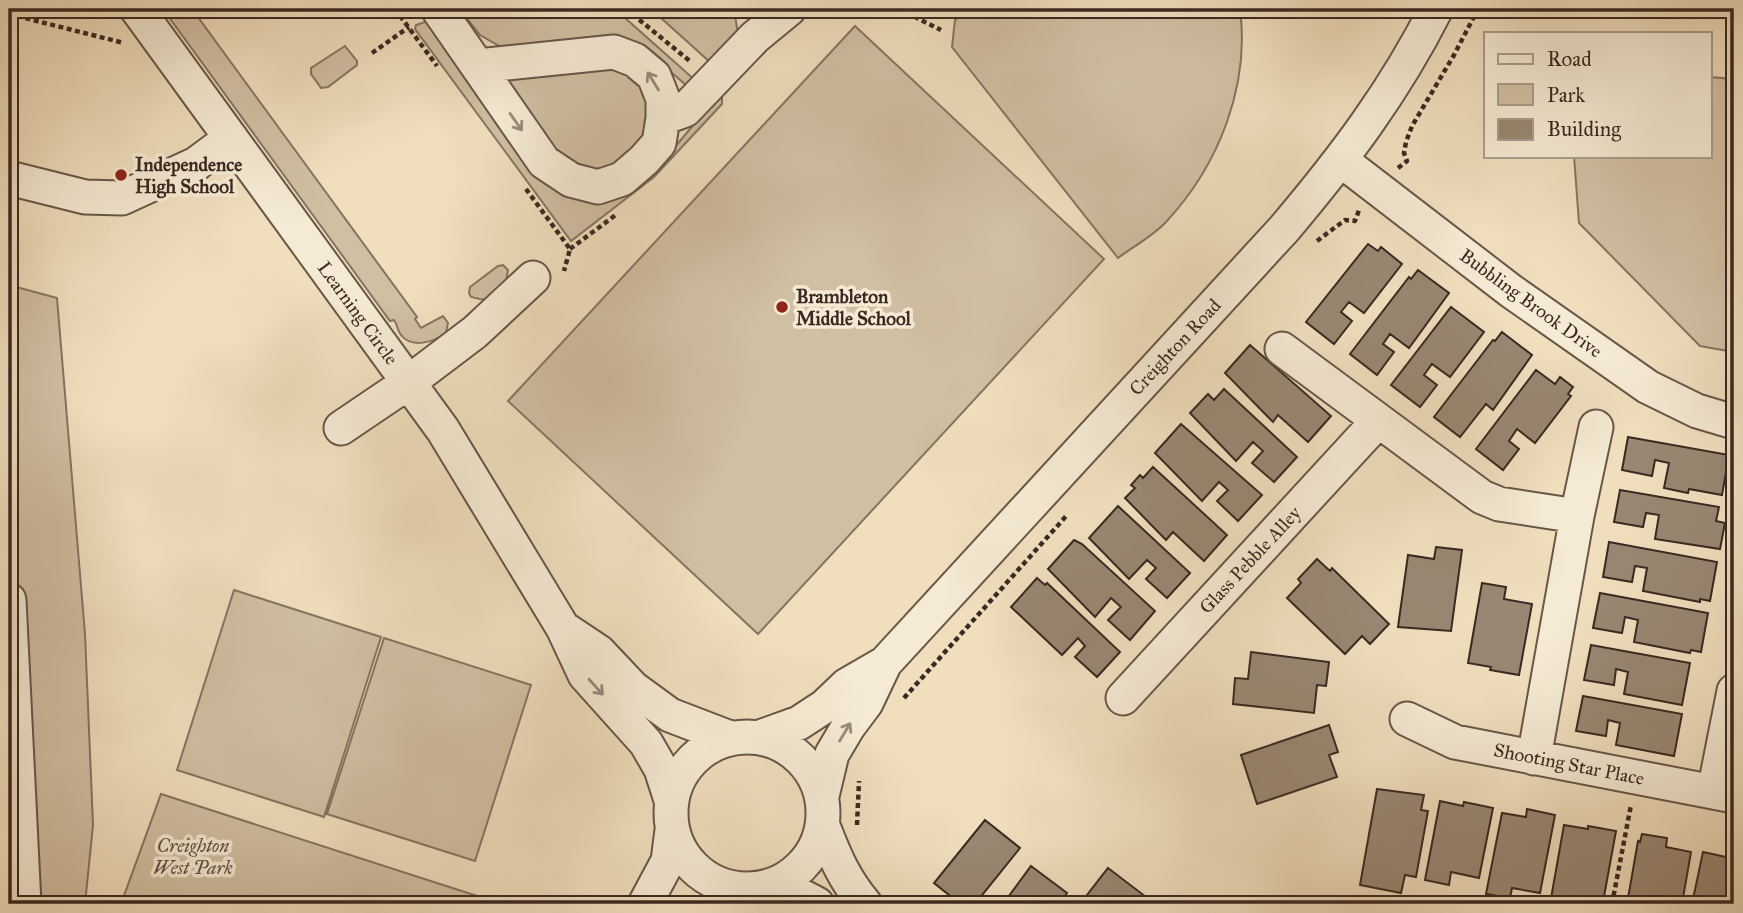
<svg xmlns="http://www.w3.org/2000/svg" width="1743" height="913" viewBox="0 0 1743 913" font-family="'IM FELL Great Primer',serif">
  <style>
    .green { fill: #d1bfa3; stroke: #867462; stroke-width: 2 }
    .building { fill: #998773; stroke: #3a2922; stroke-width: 2 }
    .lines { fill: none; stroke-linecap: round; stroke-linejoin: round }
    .minor-casing { stroke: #685649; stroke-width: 37 }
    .path { stroke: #3a2922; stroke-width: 4.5; stroke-dasharray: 5 3.5; stroke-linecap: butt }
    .minor { stroke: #f5ead4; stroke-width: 33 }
    .oneway { stroke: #988a7b }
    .poi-dot { fill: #8f2418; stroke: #f5ead4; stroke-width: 2.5 }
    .labels { text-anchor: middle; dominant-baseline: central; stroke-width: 7; stroke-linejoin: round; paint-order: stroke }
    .poi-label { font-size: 19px; font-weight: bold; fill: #3a2922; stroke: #f5ead4; text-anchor: start }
    .street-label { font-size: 19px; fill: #3a2922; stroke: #f5ead4 }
    .park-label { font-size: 19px; font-style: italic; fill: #604e42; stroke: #f5ead4 }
  </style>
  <rect width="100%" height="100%" fill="#f0debd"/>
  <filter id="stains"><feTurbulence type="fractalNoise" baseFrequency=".00286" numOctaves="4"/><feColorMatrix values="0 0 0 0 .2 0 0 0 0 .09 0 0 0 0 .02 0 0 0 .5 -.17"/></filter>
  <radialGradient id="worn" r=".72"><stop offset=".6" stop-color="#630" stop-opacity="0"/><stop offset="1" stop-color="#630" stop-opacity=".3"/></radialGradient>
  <!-- green -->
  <path class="green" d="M163,9h29l225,308 -2,2 6,9 22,-12 5,7 -2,10c-12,9 -34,16 -45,2 -4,-5 -3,-9 -7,-15l-4,1z
    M459,9h156l81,72 -9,5 -39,-34 -147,-5 -21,-12z
    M651,9h83l4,25 -27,29z
    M970,9h270c10,77 -21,156 -74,213 -13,14 -32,24 -48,36l-166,-211 3,-27z
    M428,21l111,157 21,14 100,-27 59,-71 3,2v8l-68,73 -83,64 -156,-212 1,-4z
    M855,26l249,233 -346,375 -250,-233z
    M345,46l12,15v4l-29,22 -7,1 -10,-14v-6z
    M600,66c15,4 32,7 41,21 20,32 -6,83 -44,85 -6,0 -34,-12 -40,-16 -10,-6 -46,-65 -55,-79h32z
    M1710,77l24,2v273l-34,-6 -121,-123 -5,-67h136z
    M503,265l5,5 -2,11 -22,19 -13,-3 -2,-4 1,-6 28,-21z
    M9,285l48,13 28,336 8,191 -8,79h-76z
    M234,590l147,47 -57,180 -147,-47z
    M384,638l147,47 -56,176 -148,-47z
    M161,794l341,110h-381z"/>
  <!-- building -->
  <path class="building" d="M1368,244l10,7 3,-4 21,17 -38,49 -15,-11 -8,10 11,9 -18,23 -28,-22z
    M1418,270l31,23 -40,55 -19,-14 -7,10 11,8 -17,23 -27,-21 59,-77 2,2z
    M1451,307l33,25 -34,45 -18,-13 -8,11 13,10 -17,22 -29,-22z
    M1502,332l30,23 -39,55 -7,-6 -26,33 -26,-20 59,-77 2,1z
    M1250,345l81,71 -23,26 -30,-27 -5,7 -48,-49z
    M1536,370l19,14 5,-7 13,10 -5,7 3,2 -36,47 -18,-14 -8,12 10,8 -16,21 -27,-21z
    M1224,389l73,68 -23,25 -22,-19 11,-12 -10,-9 -17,19 -46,-48 18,-19 6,6z
    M1181,424l81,71 -24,26 -21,-20 11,-11 -9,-8 -17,19 -47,-48z
    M1628,437l101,18 -7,40 -33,-6 -1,4 -24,-5 5,-25 -14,-3 -3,16 -30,-6z
    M1153,467l74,68 -23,26 -31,-29 -7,8 -41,-42 10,-10 -4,-3 9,-10 3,3z
    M1620,490l99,17 -3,14 9,2 -5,26 -65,-10 4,-24 -13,-2 -3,14 -29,-5z
    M1118,506l72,67 -23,25 -21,-19 10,-11 -9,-8 -18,19 -40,-41z
    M1074,540l8,4 73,67 -25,29 -22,-20 13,-13 -10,-9 -16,19 -47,-48z
    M1609,542l108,20 -7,39 -10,-2v3l-57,-11 4,-23 -12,-2 -3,16 -29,-5z
    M1436,547l26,3 -11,81 -53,-4 10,-72 26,4z
    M1317,559l13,12 2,-3 57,56 -19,20 -8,-8 -17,18 -58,-56 14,-15 -3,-4z
    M1037,578l8,7 2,-2 73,69 -23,25 -22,-20 10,-11 -7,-8 -16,17 -51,-48z
    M1482,583l24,4 -2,12 28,5 -13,71 -29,-5 1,-3 -23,-4z
    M1600,593l108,20 -7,39 -10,-2 -1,3 -56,-11 4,-22 -13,-3 -3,16 -29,-5z
    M1591,645l99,18 -8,42 -58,-11 4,-22 -12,-3 -2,16 -30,-5z
    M1251,652l78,10 -3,24 -9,-1 -3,28 -81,-9 2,-26 13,1z
    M1583,696l99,18 -8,42 -58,-11 4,-22 -12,-3 -2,16 -30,-5z
    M1329,725l9,27 -9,3 8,22 -80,27 -16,-49z
    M1377,789l47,6 -3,15 7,1 -12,66 -11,-2 -4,18 -41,-8z
    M1440,801l23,5 1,-4 29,6 -14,70 -28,-6 -2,13 -24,-5z
    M1527,809l28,6 -15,78 -28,-5 -2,10 -24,-4 16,-81 24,4z
    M985,820l35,28 -45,56h-21l-2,-2 2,-3 -20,-16z
    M1564,825l24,4v-3l28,5 -13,71 -30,-6 -1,8h-22z
    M1642,834l25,4 -1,9 25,5 -9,52h-55l11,-63 2,1z
    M1728,847l6,2v55h-42l11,-52 23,5z
    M1031,866l36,27 -8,11h-56z
    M1108,868l42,32 -4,4h-66z"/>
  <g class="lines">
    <defs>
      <path id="minor" d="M137,9l306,421 120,198 22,47 61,68 15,26 10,31
        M438,9l106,153 27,18 27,7 24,-8 22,-19 15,-17 4,-25v-19l-9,-23 -19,-16 -21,-8 -136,14
        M663,118l22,-8 70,-73 34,-28
        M1342,161l169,130 137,96 49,24 37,11
        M9,178l76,19 37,1 74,-34 35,-26
        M1282,349l200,148 17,7 78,12
        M341,428l68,-46 66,-50 58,-54
        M9,600l15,304
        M563,628l36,24 34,36 37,27 60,23
        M1123,698l255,-277
        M1407,719l48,23 279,54
        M671 813a76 76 0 1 1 152 0a76 76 0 1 1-152 0Z
        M760,737l39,-14 26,-17 22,-21 38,-22 399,-434c60,-71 110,-137 152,-220
        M1534,758l43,-242 19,-89
        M1714,792l20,-101
        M822,796l10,-42 16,-27 18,-24 19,-40
        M823,826c12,31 21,53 42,78
        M764,888l32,5 21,11
        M645,904l23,-43 4,-31"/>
    </defs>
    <!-- minor casing -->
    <use href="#minor" class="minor-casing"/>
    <!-- path -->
    <path class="path" d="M395,9l42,57
      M626,9l65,53
      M899,9l42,21
      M9,14l115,29
      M372,53l37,-26
      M1398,168l9,-7 -3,-8 2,-11 6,-16 42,-71 24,-46
      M526,189l44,60 -6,22
      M1317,241l28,-21 10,1 4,-11
      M570,249l47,-35
      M904,698l164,-184
      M857,825l2,-44
      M1612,904l19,-99"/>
    <!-- minor -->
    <use href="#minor" class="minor"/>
  </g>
  <!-- one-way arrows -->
  <defs><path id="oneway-shaft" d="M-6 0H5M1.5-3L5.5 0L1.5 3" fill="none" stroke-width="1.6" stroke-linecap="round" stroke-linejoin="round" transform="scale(1.75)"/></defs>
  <g class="oneway">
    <use href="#oneway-shaft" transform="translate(653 81) rotate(-122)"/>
    <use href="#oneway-shaft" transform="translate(516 122) rotate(55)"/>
    <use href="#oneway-shaft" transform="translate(596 687) rotate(48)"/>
    <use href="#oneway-shaft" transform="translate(845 732) rotate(-59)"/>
  </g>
  <!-- markers -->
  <g class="poi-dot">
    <circle cx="121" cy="175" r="7"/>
    <circle cx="782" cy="307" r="7"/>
  </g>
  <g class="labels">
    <!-- poi labels -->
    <g class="poi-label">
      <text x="135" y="164">Independence<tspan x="135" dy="22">High School</tspan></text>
      <text x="796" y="296">Brambleton<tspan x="796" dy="22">Middle School</tspan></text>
    </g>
    <!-- street labels -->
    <g class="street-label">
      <text transform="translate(1531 303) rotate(36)">Bubbling Brook Drive</text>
      <text transform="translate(358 313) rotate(54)">Learning Circle</text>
      <text transform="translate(1175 347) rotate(-47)">Creighton Road</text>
      <text transform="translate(1250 560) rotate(-47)">Glass Pebble Alley</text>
      <text transform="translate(1569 764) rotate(11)">Shooting Star Place</text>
    </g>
    <!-- park labels -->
    <g class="park-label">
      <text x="193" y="845">Creighton<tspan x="193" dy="22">West Park</tspan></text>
    </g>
  </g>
  <!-- margin -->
  <rect width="1743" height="913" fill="none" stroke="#f0debd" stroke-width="35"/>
  <rect x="10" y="10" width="1722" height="892" fill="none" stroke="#3a2922" stroke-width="3.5"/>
  <rect x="18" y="18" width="1708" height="878" fill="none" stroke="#3a2922" stroke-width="2"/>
  <!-- legend -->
  <rect x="1484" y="32" width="228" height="126" fill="#f5ead4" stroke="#aa9d8d" stroke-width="2"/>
  <rect x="1498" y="54" width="35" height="10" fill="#f5ead4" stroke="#aa9d8d" stroke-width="2"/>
  <text x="1547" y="66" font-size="21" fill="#3a2922">Road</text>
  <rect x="1498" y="84" width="35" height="21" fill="#d1bfa3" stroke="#aa9d8d" stroke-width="2"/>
  <text x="1547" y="102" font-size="21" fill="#3a2922">Park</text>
  <rect x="1498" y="119" width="35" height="21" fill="#998773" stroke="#aa9d8d" stroke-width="2"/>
  <text x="1547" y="136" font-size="21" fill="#3a2922">Building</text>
  <rect width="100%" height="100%" filter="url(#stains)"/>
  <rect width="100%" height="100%" fill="url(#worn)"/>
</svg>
